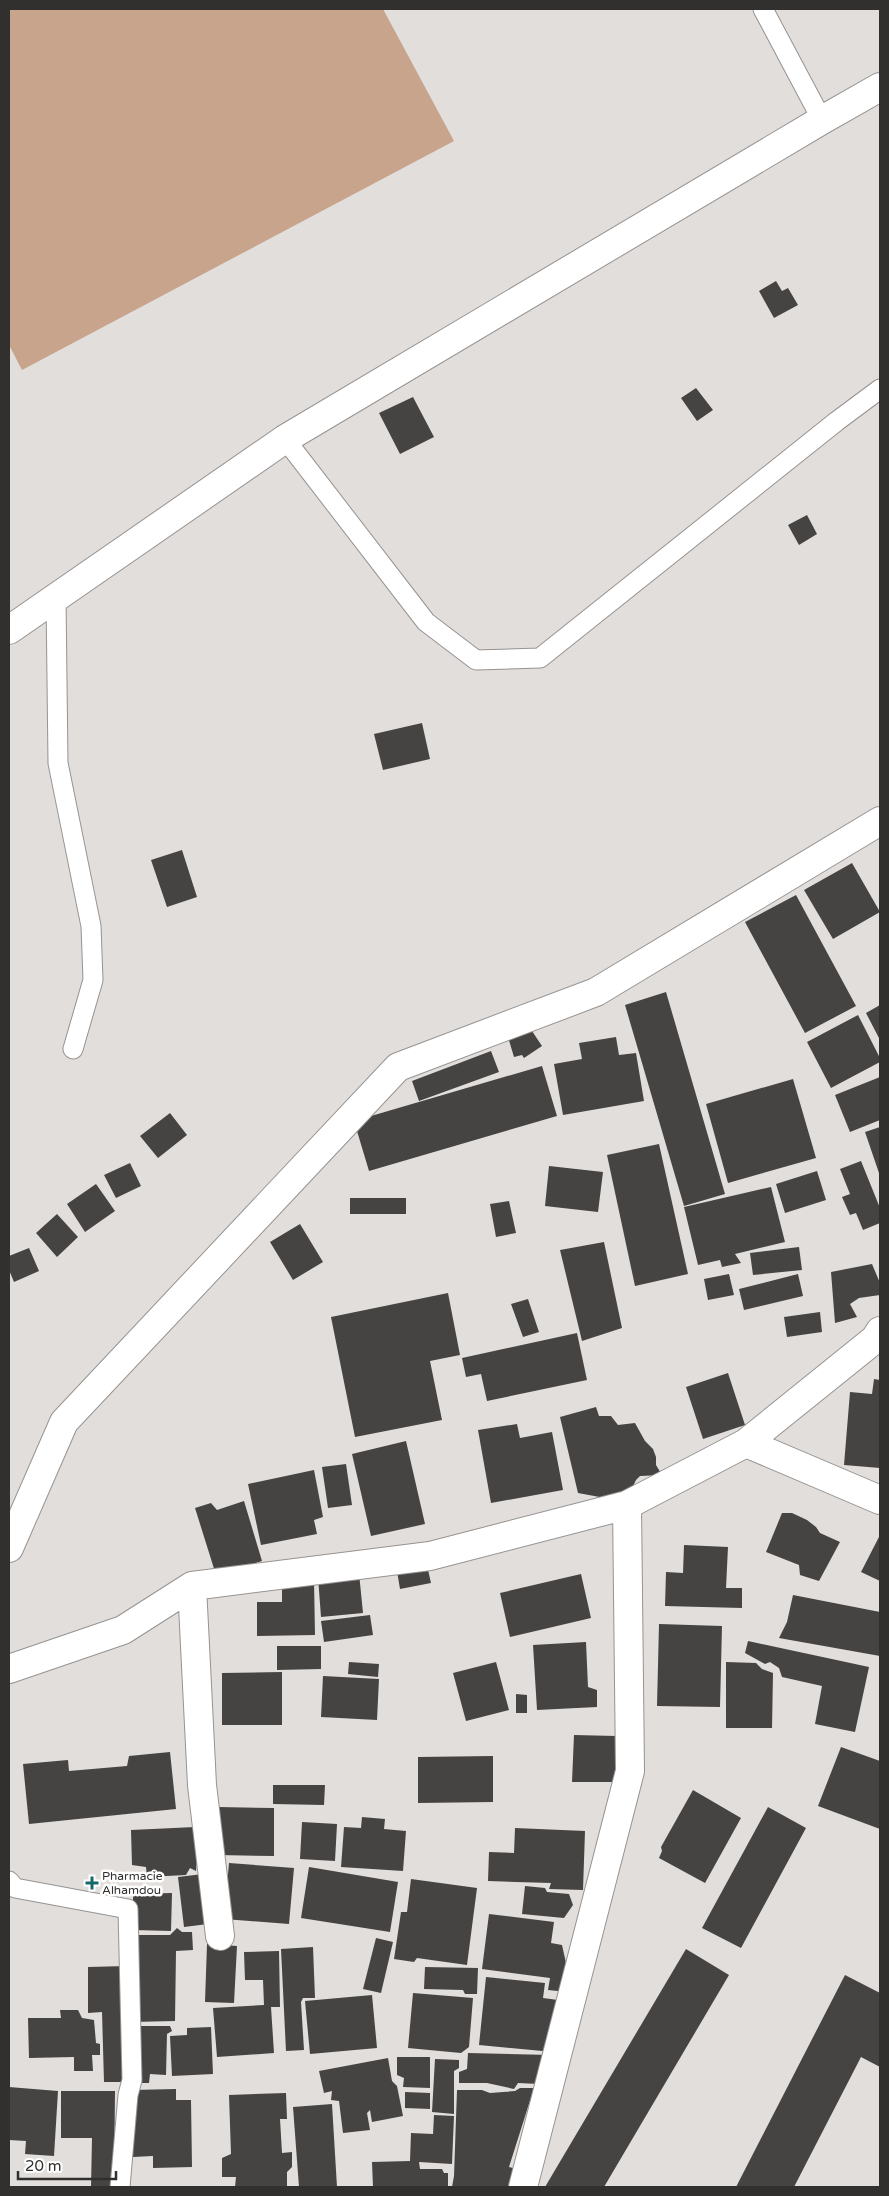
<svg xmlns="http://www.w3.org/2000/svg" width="889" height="2196" viewBox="0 0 889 2196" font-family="'Varela Round',sans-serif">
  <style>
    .green { fill: #c7a48b }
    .building { fill: #464442 }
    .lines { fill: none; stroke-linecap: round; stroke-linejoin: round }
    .service-casing { stroke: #969391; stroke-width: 21 }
    .minor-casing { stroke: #969391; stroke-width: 30 }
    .service { stroke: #fff; stroke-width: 19 }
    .minor { stroke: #fff; stroke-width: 28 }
    .poi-dot { fill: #176668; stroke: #fff; stroke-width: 2 }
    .labels { text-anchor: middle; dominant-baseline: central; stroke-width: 5; stroke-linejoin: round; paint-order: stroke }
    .poi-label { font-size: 12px; fill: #31302f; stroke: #fff; text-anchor: start }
  </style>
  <rect width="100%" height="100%" fill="#e1dedc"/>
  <!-- green -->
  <path class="green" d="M9,9h374l71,132 -432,229 -13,-25z"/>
  <!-- building -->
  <path class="building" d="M776,281l6,10 6,-3 10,17 -24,13 -15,-27z
    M696,388l17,22 -16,11 -16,-23z
    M413,397l21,40 -34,17 -21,-41z
    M807,515l10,19 -18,11 -11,-20z
    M422,723l8,36 -47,11 -9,-36z
    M182,850l15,47 -30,10 -16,-47z
    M852,863l28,49 -47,27 -29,-49z
    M796,895l60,111 -51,27 -60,-111z
    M666,992l59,202 -41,12 -59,-201z
    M880,1005v35l-14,-27z
    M858,1015l22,43v4l-49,26 -24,-46z
    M532,1031l10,15 -18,12 -2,-3 -8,2 -6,-20z
    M616,1037l3,18 17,-2 8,48 -81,14 -9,-51 28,-5 -3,-16z
    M491,1051l8,21 -80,29 -7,-20z
    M542,1066l15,50 -188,55 -15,-50z
    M880,1077v43l-30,12 -15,-37z
    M793,1079l23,79 -88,25 -22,-79z
    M170,1113l17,22 -29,23 -18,-22z
    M880,1127v49l-15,-44z
    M659,1144l29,130 -53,12 -28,-131z
    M861,1161l19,47v15l-17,7 -7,-17 -6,2 -8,-18 8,-3 -10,-25z
    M130,1163l11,23 -25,12 -12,-23z
    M549,1166l54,6 -5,40 -53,-6z
    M817,1171l9,29 -41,13 -9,-29z
    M96,1184l19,27 -30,21 -18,-28z
    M771,1187l14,55 -50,12 6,9 -19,4 -2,-7 -22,5 -14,-58z
    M350,1198h56v16h-56z
    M509,1201l7,32 -20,4 -6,-33z
    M57,1214l21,23 -21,20 -21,-24z
    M300,1224l23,38 -30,18 -23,-38z
    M604,1242l18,86 -40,13 -22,-91z
    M799,1247l3,23 -49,5 -3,-22z
    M29,1248l10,23 -25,11 -5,-12v-14z
    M872,1264l8,19v12l-21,3 -9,6 7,13 -22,6 -4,-51z
    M729,1274l5,21 -26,5 -4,-21z
    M798,1274l5,22 -59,14 -5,-21z
    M448,1293l12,62 -30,6 12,59 -87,17 -24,-120z
    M528,1299l11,33 -16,5 -12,-33z
    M820,1312l2,20 -35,5 -3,-20z
    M577,1333l10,47 -100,21 -6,-27 -15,3 -4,-19z
    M728,1373l17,52 -42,14 -17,-52z
    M874,1379l6,1v88l-36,-3 6,-73 22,2z
    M596,1407l3,9h12l7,9 17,-2 10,18 8,8 3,8v8l6,10 -22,1 -4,4 -7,14 -24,4 -27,-5 -18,-76z
    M517,1424l3,14 32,-6 11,58 -72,13 -13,-73z
    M406,1441l19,83 -54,12 -19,-82z
    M346,1464l6,41 -24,3 -6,-41z
    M314,1470l9,47 -9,3 3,14 -56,11 -13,-61z
    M244,1501l18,60 -46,14 -21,-67 16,-5 6,7z
    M782,1513h10l15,7 9,7 4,6 20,9 -21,39 -19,-6 -1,-10 -33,-13z
    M880,1535v46l-19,-9z
    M684,1545l44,2 -2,41h16v20l-77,-2 1,-34 17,1z
    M427,1565l4,18 -31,6 -3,-18z
    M359,1573l4,40 -42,4 -3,-40z
    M581,1574l10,44 -81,19 -10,-44z
    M282,1580h32l1,55 -58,1v-34h25z
    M793,1595l87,17v44l-101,-18 8,-16z
    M370,1615l3,20 -49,7 -3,-21z
    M659,1624l63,2 -2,81 -63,-1z
    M748,1641l121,26 -14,65 -40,-8 7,-38 -40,-9 -3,-9 -9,-6 -5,2 -20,-11z
    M586,1642l2,45 9,3v17l-60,3 -4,-65z
    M277,1646h44v23l-44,1z
    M349,1662l30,2 -1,13 -30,-3z
    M496,1662l13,48 -43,11 -13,-48z
    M726,1662l30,1 6,6 11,4 -1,55h-46z
    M282,1672v53h-60v-52z
    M323,1676l56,3 -2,41 -56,-3z
    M516,1694l11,1v18h-11z
    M574,1735l42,1 -1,46h-43z
    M841,1747l39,14v68l-62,-23z
    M170,1752l6,57 -147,15 -6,-60 45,-4 1,11 58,-5 2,-10z
    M493,1756v46l-75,1v-46z
    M273,1785h52l-1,20 -51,-1z
    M693,1790l48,28 -36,65 -46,-25 3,-7 -1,-4z
    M218,1807l56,1v48l-56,-1z
    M768,1807l38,21 -65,120 -39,-20z
    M362,1817l23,2 -1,10 22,2 -3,40 -62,-4 3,-40 17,1z
    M302,1822l35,2 -2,37 -35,-2z
    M195,1827l7,27 -5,6 -1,11 -6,-3 -4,7 -39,2 -1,-10 -14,-2 -1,-35z
    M515,1828l70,3 -2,59 -34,-1 2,-6 -63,-2 1,-29 25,1z
    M229,1863l65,5 -5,56 -65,-5z
    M309,1867l89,15 -8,50 -89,-14z
    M203,1874l5,50 -24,3 -6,-50z
    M411,1879l66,9 -10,77 -50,-7 -3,4 -20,-3 7,-47h6z
    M525,1886l20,2 2,4 22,2 4,11 -9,13 -42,-4z
    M172,1893l-1,38 -38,-1v-36z
    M489,1914l65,8 -3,21 11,2 6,27 -10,19 -10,-1 2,-12 -68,-9z
    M177,1928l5,4h10l1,18 -17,1 -1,70 -43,1 -1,-87h39z
    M376,1938l17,4 -12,51 -18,-4z
    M207,1944l30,2 -3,57 -29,-1z
    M313,1947l2,51h-12l-2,4 3,48 -18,1 -5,-102z
    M686,1949l43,26 -125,212h-59z
    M279,1951l1,56h-9l3,46 -57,4 -4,-49 51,-3 -1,-25h-18l-1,-28z
    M127,1966l2,116h-25l-2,-70 -14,1v-46z
    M425,1967l53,1 -1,26h-12l-2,-4 -39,-1z
    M845,1975l35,18v74l-19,-10 -67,130h-58z
    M486,1977l59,6 -2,15 15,2 -5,52 -74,-7z
    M413,1993l60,5 -4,49 -8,6 -53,-5z
    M372,1995l5,53 -67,6 -5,-53z
    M60,2010h18l4,8 12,2 2,23 4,1v11h-8l1,16h-19v-14l-45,1 -1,-40h33z
    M135,2026h35l2,5 -5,3 -1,41 -16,-1 -1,9h-15z
    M211,2027l2,47 -41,2 -2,-40 17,-1v-7z
    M468,2053l83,2 -12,29 -21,-1 -4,6 -27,-6h-28v-11l8,-3z
    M397,2057h33v31l-27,-1 1,-9 -7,-3z
    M388,2058l4,23 5,5 6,30 -31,6 -2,-12 -3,3 3,17 -27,3 -4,-32 -8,-1 1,-9 -8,2 -5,-22z
    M435,2059l24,1v8l-5,3v43l-22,-2z
    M9,2087l49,4 -4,65 -29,-2 1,-13 -17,-1z
    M520,2088h14l-25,79 8,2 1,6 -9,12h-57l2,-11 3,-86h25l8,3 25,-2z
    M176,2089v11h15l1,67 -39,1v-12l-20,1 -1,-67z
    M61,2091h54l-1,96h-23l1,-49h-31z
    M405,2092l25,1v16l-25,-1z
    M286,2093l1,26h-7l2,34 10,-1v15l-5,5v15h-52l1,-10h-14v-19l9,-4 -2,-59z
    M332,2104l5,83h-38l-6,-80z
    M434,2115l20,1 -2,48 -33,-2 1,7h22l2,4h4v14h-75l-1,-25 38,-1 1,-28 22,1z"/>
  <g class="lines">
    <defs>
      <path id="service" d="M763,9l59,111
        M285,439l141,183 50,38 64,-2 297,-237 43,-32
        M56,598l2,165 33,163 2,54 -20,69
        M9,1881l6,7 113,21 4,171 -4,15 -8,92"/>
      <path id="minor" d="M9,630l276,-191 537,-319 58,-33
        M746,1443l129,-104 5,-8
        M9,1548l55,-126 334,-355 198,-75 284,-171
        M192,1586l10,199 18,151
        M9,1669l114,-39 69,-44 238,-30 197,-51 119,-62 134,57
        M523,2187l107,-416 -3,-266"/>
    </defs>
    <!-- service casing -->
    <use href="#service" class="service-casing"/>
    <!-- minor casing -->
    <use href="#minor" class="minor-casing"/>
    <!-- service -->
    <use href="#service" class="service"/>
    <!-- minor -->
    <use href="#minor" class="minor"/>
  </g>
  <!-- markers -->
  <path class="poi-dot" d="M89.5 1875.5h5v5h5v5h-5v5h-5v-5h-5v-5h5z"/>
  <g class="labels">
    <!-- poi labels -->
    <g class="poi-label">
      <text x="102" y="1876">Pharmacie<tspan x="102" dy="14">Alhamdou</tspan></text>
    </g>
  </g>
  <!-- border -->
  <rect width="889" height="2196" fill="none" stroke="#31302f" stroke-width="20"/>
  <!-- scale -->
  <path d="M18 2171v8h98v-8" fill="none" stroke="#31302f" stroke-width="2.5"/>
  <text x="25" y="2171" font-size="15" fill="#31302f" stroke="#ffffff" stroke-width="4" paint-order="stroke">20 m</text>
</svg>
